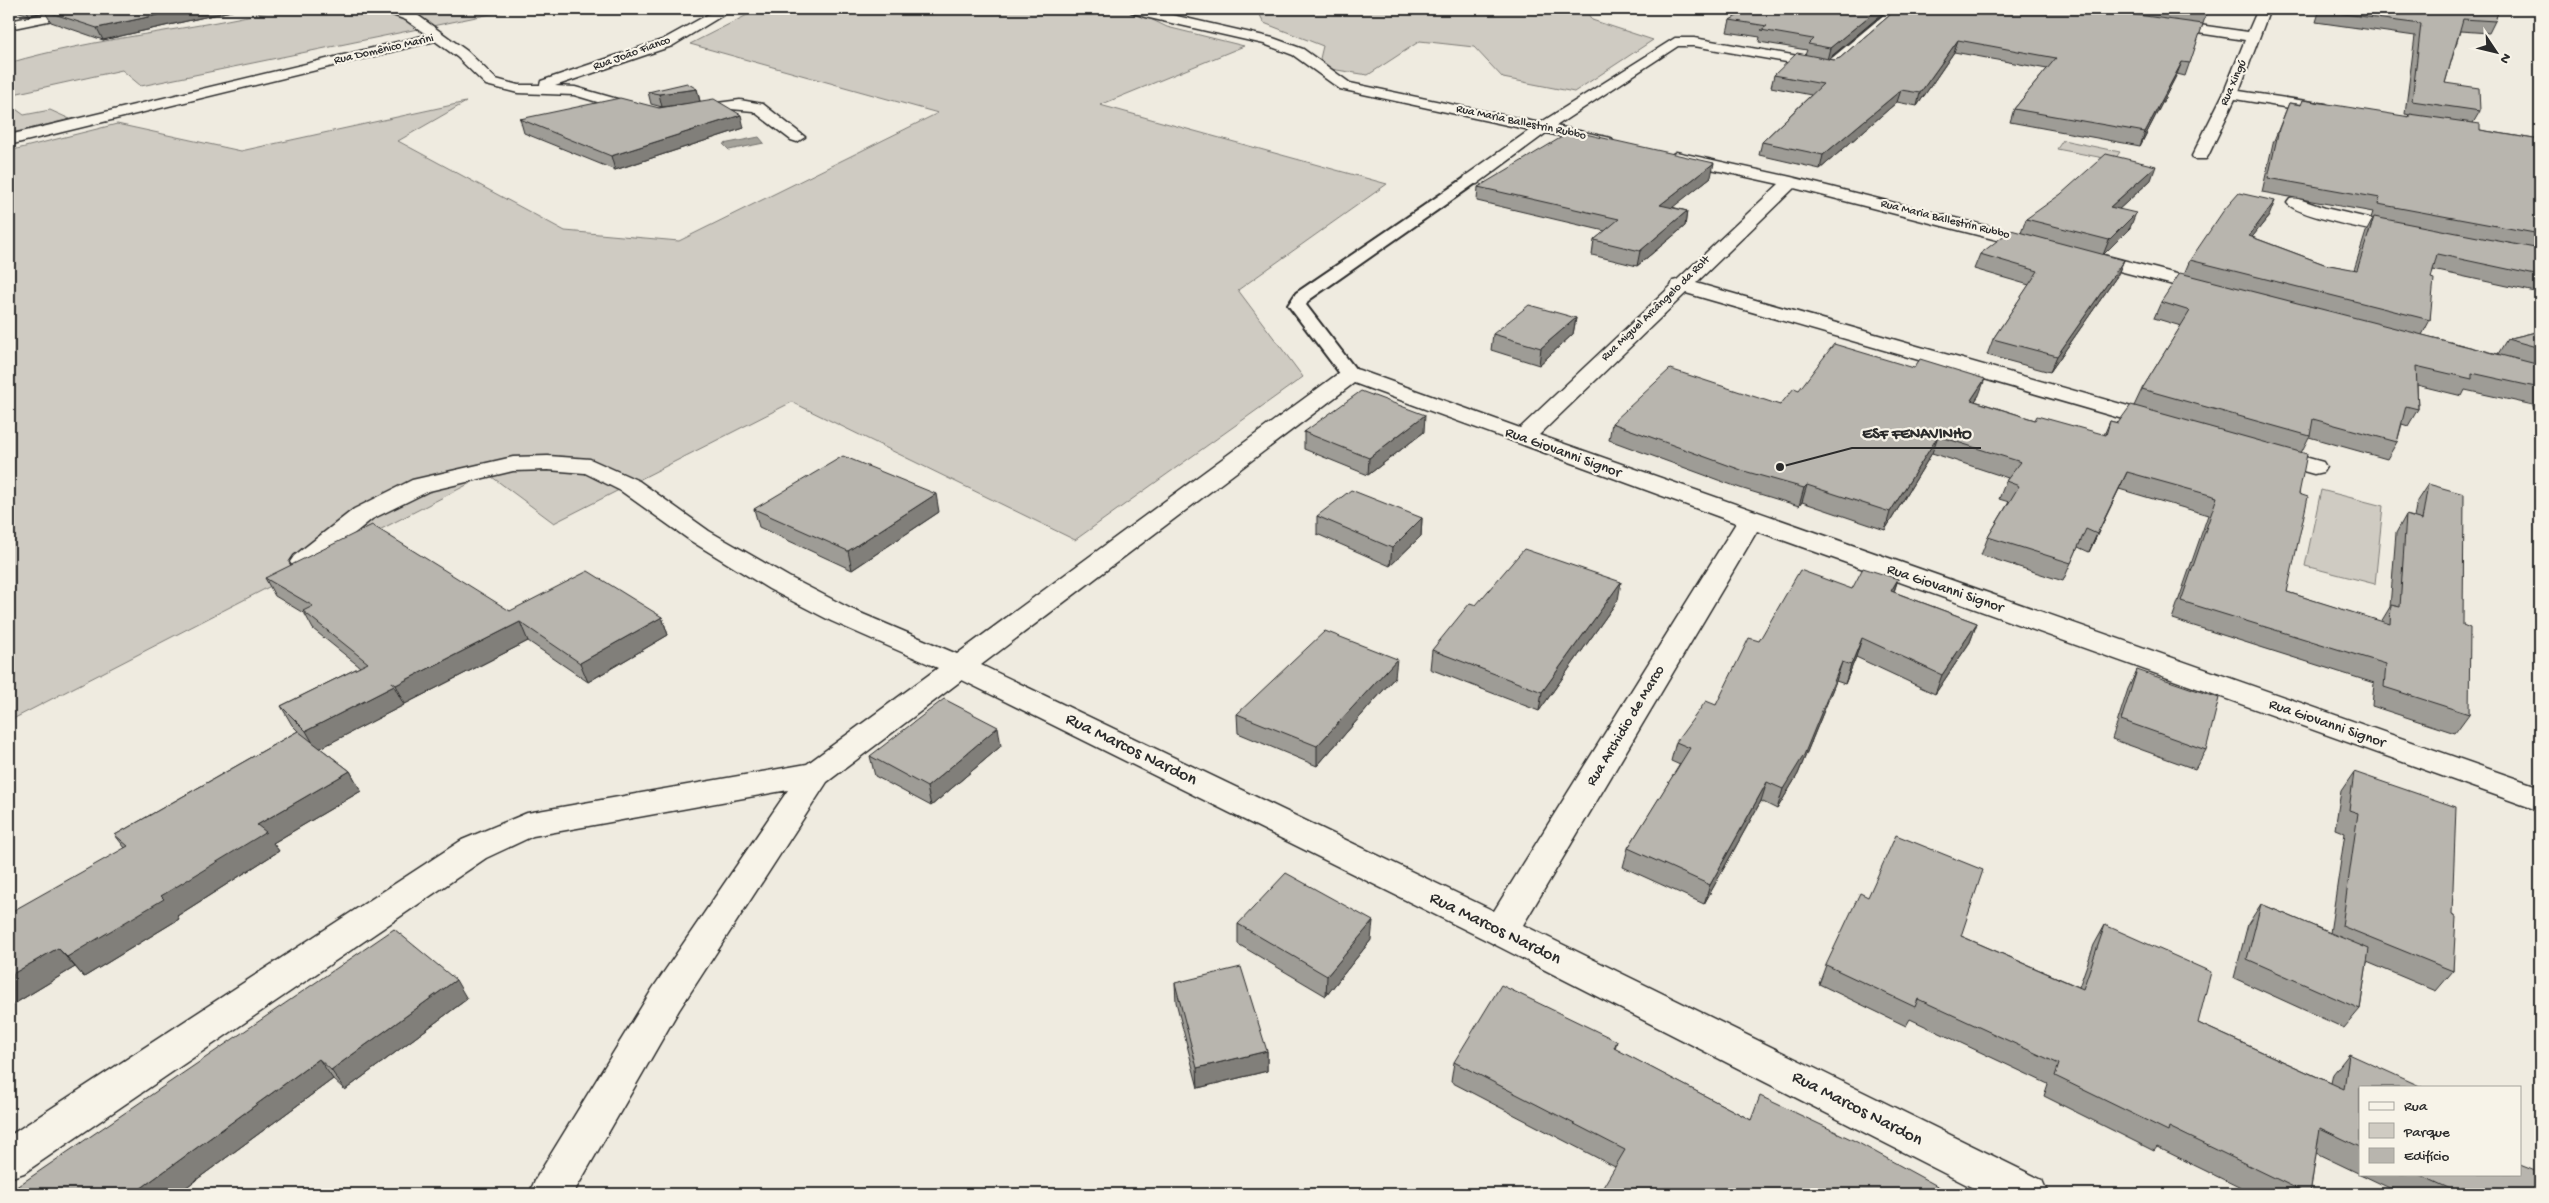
<svg xmlns="http://www.w3.org/2000/svg" width="2549" height="1203" viewBox="0 0 2549 1203" font-family="'Gochi Hand',sans-serif">
  <style>
    .green { fill: #cfcbc2; stroke: #7d7b76 }
    .water { fill: #a4a29a; stroke: #74726e }
    .lines { fill: none; stroke-linecap: round; stroke-linejoin: round }
    .lane-casing { stroke: #2b2b2b; stroke-width: 4 }
    .street-casing { stroke: #2b2b2b; stroke-width: 3 }
    .secondary-casing { stroke: #2b2b2b; stroke-width: 3 }
    .lane { fill: #f7f3e8; fill-rule: evenodd }
    .street { fill: #f7f3e8; fill-rule: evenodd }
    .secondary { fill: #f7f3e8; fill-rule: evenodd }
    .wall { fill: #9e9c96; stroke: #2b2b2b }
    .shaded-wall { fill: #817f7a; stroke: #2b2b2b }
    .building { fill: #b8b5ae; stroke: #2b2b2b }
    .labels { text-anchor: middle; dominant-baseline: central; stroke-width: 4.5; stroke-linejoin: round; paint-order: stroke }
    .far-street-label { font-size: 12px; fill: #2b2b2b; stroke: #f7f3e8 }
    .street-label { font-size: 15px; fill: #2b2b2b; stroke: #f7f3e8 }
    .near-street-label { font-size: 18px; fill: #2b2b2b; stroke: #f7f3e8 }
    .leader { fill: none; stroke: #2b2b2b; stroke-width: 2 }
    .callout-dot { fill: #2b2b2b; stroke: #f7f3e8; stroke-width: 2 }
    .callout-label { font-size: 16px; text-anchor: middle; font-weight: bold; fill: #2b2b2b; stroke: #f7f3e8; stroke-width: 4.5; stroke-linejoin: round; paint-order: stroke }
  </style>
  <rect width="100%" height="100%" fill="#efebe0"/>
  <filter id="ink" filterUnits="userSpaceOnUse"><feTurbulence type="fractalNoise" baseFrequency=".02" numOctaves="2"/><feDisplacementMap in="SourceGraphic" scale="10" xChannelSelector="R" yChannelSelector="G"/><feConvolveMatrix kernelMatrix="1 2 1 2 8 2 1 2 1" color-interpolation-filters="sRGB"/></filter>
  <g filter="url(#ink)">
    <!-- green -->
    <path class="green" d="M278,9h237l-374,77 -19,-16 -113,25v-32c88,-26 180,-32 269,-54z
      M759,9h371l37,18 77,19 -144,59 287,79 -149,106 65,87 -228,163 -283,-138 -238,121 -66,-49 -479,247v-570l108,-27 124,27 225,-49 -68,39 167,90 114,10 259,-128 -248,-69z
      M1262,9h323l7,11 61,20 -79,52 -71,-14 -29,-31 -54,-6 -52,34 -50,-8 5,-21 -59,-23 -6,-12z
      M9,104l15,11 26,-5 20,9 -61,15z
      M2063,140l57,12 -6,8 -57,-11z
      M2321,490l62,16 -8,78 -70,-18z"/>
    <!-- water -->
    <path class="water" d="M759,137l5,6 -35,7 -6,-6z"/>
    <g class="lines">
      <defs>
        <path id="lane" d="M1471,176l7,4 -2,3 -167,117 -3,5 54,70 -2,4h-14l-56,-74 8,-12 170,-116z"/>
        <path id="street" d="M70,9h23l-6,4 -78,16v-8z
          M383,9h17l16,5 51,37 29,28 22,6h22l1,-4 121,-41 56,-31h15l-61,37 -117,40 20,1 74,21 3,3 -8,5 -70,-21 -56,-2 -32,-8 -29,-28 -22,-16 -426,104v-10l418,-100 -21,-15 -21,-8z
          M1129,9h17l127,29 30,11 47,34 190,40 135,-85h19l133,23 7,4 -7,4 -133,-23h-16l-122,80 55,12 2,3 -2,3 -6,2 -59,-13 -69,51h-12l-2,-4 2,-4 65,-46 -190,-41 -47,-34 -29,-11 -119,-27 -14,-5z
          M2258,9h12l-31,82 87,13 8,5 -8,5 -91,-15 -27,57 -2,3h-12l-2,-3 31,-62 22,-54 -81,-12 -6,-4 6,-4 84,12z
          M740,100l23,4 42,33 -8,5 -6,-2 -38,-29 -22,-2 -44,8 -8,-5 8,-5z
          M1676,152l115,25 256,64 2,4 -2,4 -7,2 -246,-63 -98,95 474,135 3,5 -3,5 -8,2 -8,-2 -468,-135 -147,142 1001,352v24l-783,-280 -234,394 519,255 6,14h-63l-497,-253 -526,-261 -135,102 -148,228 -106,184h-44l6,-14 118,-192 135,-198 -255,46 -47,22 -462,315 -15,5v-42l453,-296 65,-27 280,-49 131,-96 -107,-47 -62,-32 -78,-48 -70,-50 -36,-18 -37,-3 -35,1 -84,20 -57,28 -60,49 -9,2 -9,-2 -4,-6 4,-6 60,-47 58,-29 101,-23 35,-1 42,3 49,22 70,50 80,46 62,32 106,45 386,-284 8,-2 8,2 161,58 151,-142 2,-5 4,-1 102,-96 -109,-24 -2,-3zM1354,383l382,140 -242,388 -513,-246z
          M2296,198l29,10 86,20 3,4 -3,4 -6,1c-21,-4 -108,-20 -118,-34l3,-4z
          M2084,250l135,35 3,4 -3,4 -7,2 -135,-35 -2,-4 2,-4z
          M2268,447l55,15 3,5 -3,5 -9,2 -54,-15 -4,-5 4,-5z"/>
        <path id="secondary" d="M1891,9h13l-68,60h-10l-2,-3 2,-3z"/>
      </defs>
      <!-- lane casing -->
      <use href="#lane" class="lane-casing"/>
      <!-- street casing -->
      <use href="#street" class="street-casing"/>
      <!-- secondary casing -->
      <use href="#secondary" class="secondary-casing"/>
      <!-- lane -->
      <use href="#lane" class="lane"/>
      <!-- street -->
      <use href="#street" class="street"/>
      <!-- secondary -->
      <use href="#secondary" class="secondary"/>
    </g>
    <!-- wall -->
    <path class="wall" d="M10,9h230l-137,31 -52,-18 -6,-10 -16,3z
      M1203,9h15l-5,2z
      M1749,9h139l-60,50 6,1 6,-2 57,-49h311l-23,67 -8,-2 -37,72 -130,-24 4,-13 33,-40 -93,-17 -37,54 -20,-4 -77,67 -61,-14 3,-13 49,-47 -40,-8 3,-12 31,-20 2,-5 -48,-8 1,-5 -33,-5 3,-12z
      M2320,9h179l-4,12 -6,12 -29,-2 -15,52 35,28 -7,12 7,7 60,10v153l-107,-23 -2,8 -1,42 -8,15 76,19 9,-15 33,-8v90l-5,-1 -2,-15 -68,-15 -3,6 -45,-11 1,24 -10,17 -6,-2 -5,18 -10,17 -78,-22 -8,16 -2,41 -12,98 94,30 9,-15 6,-74 10,-18 8,2 3,-16 11,-17 35,141 6,89 -14,19 -83,-27 2,-23 -202,-64 36,-104 -89,-26 -30,63 -11,-5 -15,34 -82,-26 7,-18 21,-35 -10,-3 7,-18 2,-3 -76,-25 -47,77 -83,-28 -3,4 -59,-18 -131,-48 3,-17 168,-18 19,-15 180,5 -4,6 60,19 69,15 6,-14 8,2 16,-17 8,-17 39,-63 -27,-8 7,-16 23,-28 6,-14 79,-44 -17,21 72,27 30,6 12,-38 7,-13 -2,-1 2,-6 -111,-20 11,-49 16,-40 119,14 2,-2 -5,-1 10,-78 -99,-14z
      M697,89l3,12 44,27 -129,42 -91,-37 -4,-14 139,-11 3,-1 -11,-3 -3,-12z
      M1711,177l-39,30 15,4 -2,15 -48,40 -45,-11 2,-15 11,-9 -128,-30 1,-14z
      M2151,180l-32,29 11,19 -27,27 21,5 -7,16 -67,96 -63,-17 6,-16 36,-54 -55,-16 6,-15 41,-21 5,-14z
      M1576,318l-3,16 -34,31 -48,-15 2,-16z
      M1304,432h120l-56,43 -64,-26z
      M754,509l185,3 -87,58 -93,-43z
      M1317,516l105,2 -1,18 -31,30 -73,-32z
      M265,578l245,33 152,6 6,18 -80,47 -60,-41 -123,63 -4,-3 3,4 -84,43 30,23 11,20 -88,52 6,8 -102,65 2,3 -95,58 -9,-10 -66,40 116,-159 -10,-13 183,-104 -6,-6 -11,-19 79,-39 -47,-38 -8,-15 -30,-18z
      M1898,579l-4,13 83,31 -7,19 -35,52 -79,-37 -11,27 -9,-3 -38,93 -21,35 -16,-8 -57,103 -81,-37 5,-19 52,-83 -9,-4 5,-19 40,-37 43,-64 93,-52z
      M1618,600l-79,111 -109,-42 2,-19 44,-45z
      M2137,670l69,80 -11,19 -83,-30 16,-50z
      M1395,677l-78,89 -79,-33 -1,-19z
      M1001,746l-70,60 -56,-30 -5,-20z
      M2354,772l98,143 1,56 -17,20 -69,-29 -7,47 -16,19 -110,-50 14,-54 13,-20 69,29 15,-100 -10,-4 6,-38z
      M1238,924l133,16 -45,56 -88,-52z
      M2105,925l93,98 133,60 2,-9 16,-20 11,33v87h160l20,20h-138l-86,-41 -6,41h-57l-96,-47 -3,4 -110,-55 4,-12 -138,-65 -4,7 -87,-42 7,-19 135,-29 118,51 15,-42z
      M394,929l73,70 -122,91 -12,-11 -156,115z
      M1175,983l92,68v20l-69,17 -22,-86z
      M1617,1041l-2,8 136,71 -136,47 -164,-85 3,-20z"/>
    <!-- shaded-wall -->
    <path class="shaded-wall" d="M26,9h36l-17,2v1l-16,3z
      M185,9h55l-137,31 -6,-12z
      M1878,9h10l-61,51 3,-12z
      M1958,40l-4,12 -37,54 3,-13z
      M2182,62l-5,12 -37,72 5,-14z
      M697,89l3,13 -38,5 -3,-13z
      M1901,90l-4,12 -77,67 3,-14z
      M741,115l3,13 -129,42 -4,-14z
      M1714,163l-3,14 -53,42 2,-14z
      M2156,166l-5,14 -46,42 5,-15z
      M2275,201l-6,15 -27,34 7,-14z
      M1687,211l-2,15 -48,40 3,-15z
      M2136,213l-6,15 -27,27 6,-15z
      M2124,260l-7,16 -67,96 7,-16z
      M1576,318l-3,16 -34,31 2,-17z
      M1985,379l-6,16 -14,22 6,-17z
      M1425,415l-1,17 -56,43 1,-17z
      M1938,436l-6,17 -47,77 5,-18z
      M2127,472l-8,17 -30,63 8,-18z
      M1807,485l-5,17 -3,4 5,-18z
      M936,494l3,18 -87,58 -4,-19z
      M1422,518l-1,18 -31,30 2,-18z
      M1898,579l-6,18 -1,-6z
      M1621,582l-3,18 -79,111 3,-19z
      M662,617l6,18 -80,47 -8,-19z
      M520,622l8,19 -123,63 -9,-19z
      M1977,623l-7,19 -35,52 7,-19z
      M1862,638l-6,19 -11,27 6,-19z
      M1397,659l-2,18 -78,89v-20z
      M1842,662l-6,19 -38,93 -21,35 6,-20z
      M394,686l10,19 -87,45 -11,-19z
      M998,727l3,19 -70,60 -4,-19z
      M350,771l11,20 -88,52 6,8 -102,65 2,3 -95,58 -17,-20 94,-61 96,-71z
      M1767,782l-6,19 -57,103 6,-19z
      M1373,921l-2,19 -45,56 1,-20z
      M58,948l17,19 -66,40v-31z
      M456,980l11,19 -122,91 -14,-20z
      M1267,1051v20l-69,17 -1,-20z
      M319,1059l14,20 -156,115h-44z"/>
    <!-- building -->
    <path class="building" d="M56,9h129l-88,19 -52,-17z
      M1749,9h129l-48,39 -22,-4 5,-5 -52,-9 6,-4 -37,-6z
      M1897,9h197l109,15 -13,39 -8,-1 -37,70 -131,-23 42,-51 -98,-18 -38,53 -19,-3 -78,65 -61,-13 61,-58 -49,-9 23,-22 37,7 6,-2z
      M2179,9h29l-1,4z
      M2322,9h177l-4,12 -32,-2 -18,64 34,5 1,23 -68,-10 9,-77 -100,-13z
      M687,83l10,6 -38,5 -11,-2z
      M620,98l39,10 55,-9 27,16 -130,41 -91,-37z
      M2303,100l107,17v-3l70,10v6l60,10v94l-162,-30 2,-6 -112,-20 11,-49 10,-26 12,2z
      M1572,131l142,32 -54,42 27,6 -47,40 -46,-11 25,-21 -141,-32z
      M2106,154l50,12 -46,41 26,6 -27,27 -83,-21 35,-25z
      M2239,193l36,8 -26,35 75,28 33,6 17,-53 166,32v27l-103,-22 -6,24 3,1 -4,41 -240,-60 34,-50z
      M2011,230l113,30 -67,96 -64,-17 45,-68 -58,-17z
      M2180,273l360,92v23l-68,-15v6l-56,-13 2,43 -12,-3 -9,36 -84,-23 -3,17 -168,-47 48,-78 -29,-9z
      M1529,305l47,13 -35,30 -48,-14z
      M2540,331v17l-33,-9z
      M1834,344l80,24 6,-9 65,20 -14,21 64,20 2,-4 69,19 4,-14 8,2 13,-18 176,49 -8,40 9,3 -21,95 103,32 1,-19 9,2 6,-92 16,5 6,-36 36,10 -1,131 7,3 -1,86 -85,-27 2,-23 -205,-63 36,-104 -90,-25 -30,62 -11,-5 -15,34 -83,-26 31,-51 -13,-5 15,-19 -83,-26 -48,76 -83,-27 -3,3 -60,-17 -132,-48 58,-54 110,36 14,-17 5,2z
      M1361,391l64,24 -56,43 -65,-26z
      M843,456l93,38 -88,57 -94,-42z
      M1351,490l71,28 -30,30 -75,-32z
      M372,525l138,86 78,-40 74,46 -82,46 -60,-41 -124,63 -4,-3 2,4 -88,45 -25,-25 87,-43 -65,-52 10,-5 -48,-28z
      M1524,549l97,33 -79,110 -110,-42 38,-47 6,2z
      M1863,568l35,11 -7,12 86,32 -35,52 -80,-37 -11,27 -9,-3 -38,93 -21,34 -16,-7 -57,103 -82,-37 62,-100 -14,-6 30,-41 10,4 33,-67 10,3 41,-71 52,19z
      M1325,631l72,28 -80,87 -80,-32z
      M2137,670l82,28 -13,52 -85,-30z
      M944,699l54,28 -71,60 -57,-31z
      M298,731l52,40 -93,54 9,7 -105,64 3,3 -97,58 -9,-9 -49,28v-63l119,-67 -13,-11z
      M2354,772l102,35 -4,108 4,2 -3,54 -111,-45 16,-113 -9,-3z
      M1896,835l87,35 -22,66 122,53 22,-64 106,47 -13,51 146,66 5,-35 73,33h-62v60l-40,-19 -10,66h-2l-139,-67 -1,4 -113,-55 4,-12 -141,-65 -3,8 -89,-42 34,-72 8,4z
      M1286,873l87,48 -46,55 -89,-52z
      M2261,904l108,45 -9,60 -113,-50z
      M394,929l62,51 -125,90 -12,-11 -186,135h-124v-2z
      M1241,967l26,84 -70,17 -22,-85z
      M1501,985l116,56 -3,7 137,72 9,-24 95,45 97,53h-353l26,-44 -171,-88z
      M2520,1165l20,8v21h-83v-2l-39,-18h102z"/>
  </g>
  <g class="labels">
    <!-- far-street labels -->
    <g class="far-street-label">
      <text transform="translate(384 50) rotate(-13)">Rua Domênico Marini</text>
      <text transform="translate(632 54) rotate(-20)">Rua João Fianco</text>
      <text transform="translate(2234 83) rotate(-66)">Rua Xingú</text>
      <text transform="translate(1521 123) rotate(12)">Rua Maria Ballestrin Rubbo</text>
      <text transform="translate(1945 220) rotate(14)">Rua Maria Ballestrin Rubbo</text>
      <text transform="translate(1656 309) rotate(-44)">Rua Miguel Arcângelo da Rolt</text>
    </g>
    <!-- street labels -->
    <g class="street-label">
      <text transform="translate(1563 453) rotate(20)">Rua Giovanni Signor</text>
      <text transform="translate(1945 589) rotate(19)">Rua Giovanni Signor</text>
      <text transform="translate(2327 724) rotate(19)">Rua Giovanni Signor</text>
      <text transform="translate(1626 726) rotate(-59)">Rua Archidio de Marco</text>
    </g>
    <!-- near-street labels -->
    <g class="near-street-label">
      <text transform="translate(1131 750) rotate(26)">Rua Marcos Nardon</text>
      <text transform="translate(1495 929) rotate(26)">Rua Marcos Nardon</text>
      <text transform="translate(1857 1109) rotate(27)">Rua Marcos Nardon</text>
    </g>
  </g>
  <!-- callouts -->
  <path class="leader" d="M1780 467L1852 448H1981"/>
  <circle class="callout-dot" cx="1780" cy="467" r="5"/>
  <g class="callout-label">
    <text x="1917" y="438">ESF FENAVINHO</text>
  </g>
  <!-- margin -->
  <rect width="2549" height="1203" fill="none" stroke="#f7f3e8" stroke-width="30"/>
  <rect x="15" y="15" width="2519" height="1173" fill="none" stroke="#2b2b2b" stroke-width="2" filter="url(#ink)"/>
  <!-- legend -->
  <rect x="2359" y="1086" width="162" height="90" fill="#f7f3e8" stroke="#a5a39c"/>
  <rect x="2369" y="1102" width="25" height="8" fill="#f7f3e8" stroke="#a5a39c"/>
  <text x="2404" y="1110" font-size="15" fill="#2b2b2b">Rua</text>
  <rect x="2369" y="1123" width="25" height="15" fill="#cfcbc2" stroke="#a5a39c"/>
  <text x="2404" y="1136" font-size="15" fill="#2b2b2b">Parque</text>
  <rect x="2369" y="1148" width="25" height="15" fill="#b8b5ae" stroke="#a5a39c"/>
  <text x="2404" y="1160" font-size="15" fill="#2b2b2b">Edifício</text>
  <!-- north arrow -->
  <g transform="translate(2496 52) rotate(125)" stroke="#f7f3e8" stroke-width="4" paint-order="stroke">
  <path d="M0-4L9 19L0 12L-9 19Z" fill="#2b2b2b"/>
  <text y="-8" font-size="14" font-weight="bold" text-anchor="middle" fill="#2b2b2b">N</text>
  </g>
</svg>
